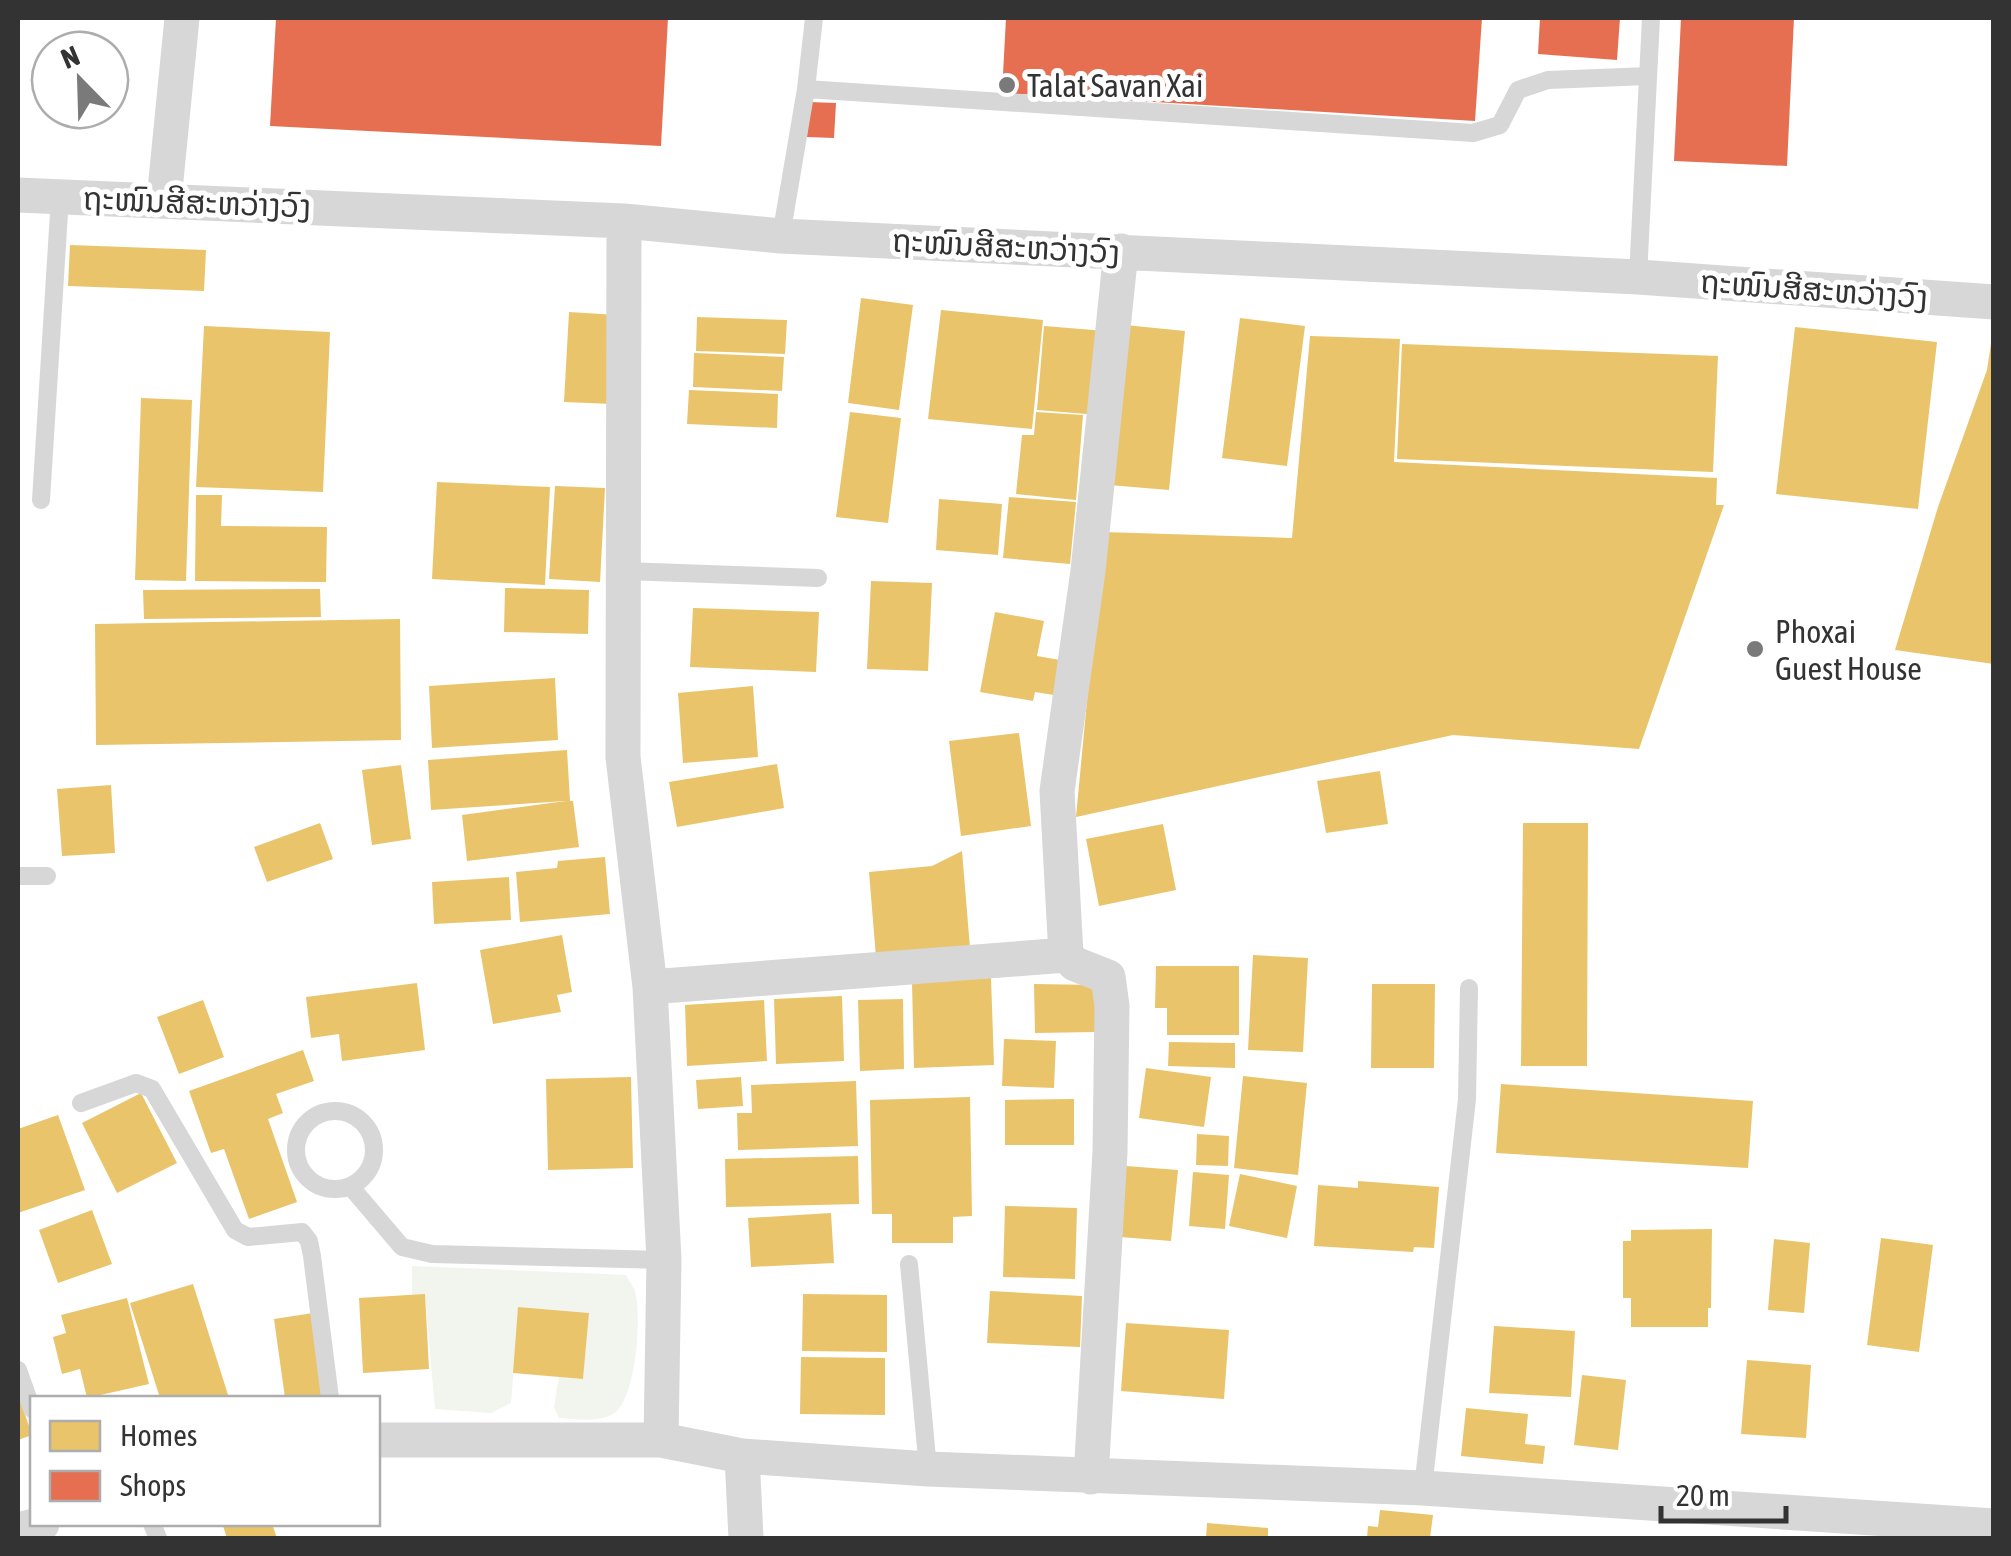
<svg xmlns="http://www.w3.org/2000/svg" width="2011" height="1556" viewBox="0 0 2011 1556" font-family="'Asap Condensed','Noto Sans Lao',sans-serif">
  <style>
    .green { fill: #f1f5ed }
    .homes { fill: #e9c46a }
    .shops { fill: #e76f51 }
    .lines { fill: none; stroke-linecap: round; stroke-linejoin: round }
    .service { stroke: #d7d7d7; stroke-width: 18 }
    .minor { stroke: #d7d7d7; stroke-width: 35 }
    .poi-dot { fill: #7a7a7a; stroke: #fff; stroke-width: 4 }
    .labels { text-anchor: middle; dominant-baseline: central; stroke-width: 10; stroke-linejoin: round; paint-order: stroke }
    .poi-label { font-size: 32px; fill: #333; stroke: #fff; text-anchor: start }
    .street-label { font-size: 32px; fill: #333; stroke: #fff }
  </style>
  <rect width="100%" height="100%" fill="#fff"/>
  <!-- green -->
  <path class="green" d="M412,1266l214,9c2,5 6,9 8,14 9,23 2,112 -21,125 -16,9 -36,5 -54,4l-5,-11 5,-30 24,2 6,-66 -70,-6 -8,96 -20,10 -56,-4 -10,-114h-13z"/>
  <!-- homes -->
  <path class="homes" d="M70,245l136,5 -2,41 -136,-5z
    M861,298l52,7 -14,105 -51,-7z
    M941,310l102,10 -11,109 -104,-10z
    M569,312l48,3 -5,89 -48,-2z
    M697,317l90,3 -2,34 -89,-3z
    M1240,318l65,8 -18,140 -65,-8z
    M1125,325l60,6 -16,159 -60,-5z
    M204,326l126,6 -7,160 -127,-5z
    M1044,326l62,5 -7,84 -62,-5z
    M1795,327l142,15 -19,167 -142,-15z
    M1310,336l90,3 -6,123 323,16 -1,27h8l-85,244 -186,-14 -377,82 27,-285 189,6z
    M1991,343l3,321 -99,-14 43,-143 49,-137z
    M1402,344l316,12 -5,116 -316,-13z
    M694,353l90,4 -2,34 -89,-4z
    M689,390l89,4 -1,34 -90,-4z
    M141,398l51,2 -6,181 -51,-1z
    M850,412l51,6 -13,105 -52,-6z
    M1036,412l47,3 -7,85 -60,-6 6,-59h12z
    M437,482l113,5 -5,98 -113,-6z
    M555,486l50,2 -5,94 -51,-3z
    M196,495h26l-1,31 106,1 -1,55 -131,-1z
    M1009,497l67,5 -6,62 -67,-6z
    M939,499l63,5 -4,51 -62,-5z
    M871,581l61,2 -4,88 -61,-2z
    M505,588l84,2 -1,44 -84,-2z
    M320,589l1,28 -177,2 -1,-29z
    M693,608l126,4 -3,60 -126,-5z
    M995,612l49,9 -7,35 23,4 -6,35 -19,-3 -2,9 -53,-9z
    M400,619l1,121 -305,5 -1,-121z
    M555,678l3,62 -126,8 -3,-62z
    M753,686l5,71 -75,6 -5,-70z
    M1019,733l12,93 -70,10 -12,-95z
    M567,750l3,51h3l6,46 -112,14 -5,-46 104,-14 -135,9 -3,-50z
    M777,764l7,44 -107,19 -8,-45z
    M401,765l10,74 -39,6 -10,-75z
    M1380,771l8,53 -62,9 -9,-52z
    M111,785l4,68 -53,3 -5,-67z
    M320,823l13,36 -66,23 -13,-35z
    M1523,823h65l-1,243h-66z
    M1163,824l13,66 -77,16 -13,-67z
    M962,851l8,97 -94,9 -7,-85 63,-6z
    M605,857l5,57 -90,8 -4,-50 41,-4 1,-7z
    M509,877l2,43 -77,4 -2,-42z
    M562,935l10,57 -15,3 4,17 -68,12 -13,-74z
    M1253,955l55,3 -5,94 -55,-2z
    M1156,966h83v69h-72v-27h-12z
    M991,978l3,87 -80,3 -2,-86z
    M417,983l8,67 -83,11 -3,-27 -28,4 -5,-41z
    M1034,984l61,1v47l-60,1z
    M1372,984h63l-1,84h-63z
    M842,996l2,65 -68,3 -2,-65z
    M903,999l1,70 -44,2 -2,-71z
    M203,1000l21,57 -45,17 -22,-57z
    M764,1000l3,61 -80,5 -2,-61z
    M1004,1039l52,2 -2,47 -52,-2z
    M1169,1042l66,1v25l-67,-2z
    M303,1050l11,31 -38,13 7,19 -15,6 29,83 -48,17 -25,-70 -13,4 -22,-62z
    M1146,1068l65,9 -7,50 -65,-9z
    M1243,1076l64,7 -9,92 -64,-7z
    M631,1077l2,91 -85,2 -2,-91z
    M741,1077l2,29 -45,3 -2,-29z
    M856,1081l2,65 -120,4 -1,-37h15l-1,-28z
    M1501,1084l252,17 -5,67 -252,-15z
    M141,1093l36,70 -60,30 -35,-70z
    M970,1097l2,119 -19,1v26h-61v-29h-20l-2,-114z
    M1074,1099v46h-69v-45z
    M58,1115l27,75 -67,23v-84z
    M1197,1134l32,2 -1,30 -32,-1z
    M858,1156l1,48 -133,3 -1,-48z
    M1126,1166l52,4 -7,71 -51,-4z
    M1193,1172l36,3 -4,54 -36,-3z
    M1240,1174l57,12 -10,52 -58,-12z
    M1358,1181l81,6 -5,61 -20,-1 -1,5 -99,-6 4,-61 40,3z
    M1005,1206l72,2 -2,71 -72,-2z
    M92,1210l20,54 -54,19 -19,-53z
    M831,1213l3,50 -83,4 -3,-49z
    M1712,1229l-1,79h-3v19h-77v-29h-8v-57h8v-11z
    M1881,1238l52,7 -14,107 -52,-7z
    M1774,1239l36,4 -6,70 -36,-3z
    M193,1284l36,114h-69l-30,-95z
    M990,1291l92,5 -2,51 -93,-4z
    M425,1294l4,75 -66,4 -4,-75z
    M803,1294l84,1v57l-85,-1z
    M127,1298l22,86 -62,14 -7,-29 -18,5 -9,-37 13,-4 -5,-18z
    M518,1307l71,6 -6,66 -70,-6z
    M313,1313l11,85h-39l-11,-79z
    M1126,1323l103,7 -5,69 -103,-8z
    M1494,1326l81,5 -4,66 -82,-4z
    M801,1357l84,1v57l-85,-1z
    M1747,1360l64,5 -5,73 -65,-4z
    M1582,1375l44,5 -8,70 -44,-5z
    M18,1394l14,41 -14,5z
    M1466,1408l62,6 -3,30 20,2 -2,18 -82,-8z
    M1380,1510l53,5 -3,23h-63l1,-12 10,1z
    M1207,1523l61,5v10h-62z
    M231,1524h41l5,14h-50l-4,-12z"/>
  <!-- shops -->
  <path class="shops" d="M276,18h392l-7,128 -391,-20z
    M1006,18h476l-7,103 -473,-28z
    M1540,18h80l-3,42 -79,-6z
    M1681,18h113l-7,148 -113,-5z
    M809,102l27,1 -2,35 -27,-1z"/>
  <g class="lines">
    <!-- service -->
    <path class="service" d="M806,89l667,44 27,-8 18,-35 30,-10 100,-4
      M781,236l25,-147 8,-71
      M1638,277l13,-259
      M41,500l19,-303
      M624,571l194,7
      M18,876h29
      M81,1103l55,-20 16,6 83,141 13,7 54,-5 7,9 3,15 18,142
      M296 1150a39 39 0 1 1 78 0a39 39 0 1 1-78 0Z
      M350,1186l52,61 30,7 232,6
      M909,1264l19,205
      M18,1370l14,39
      M1423,1488l44,-389 2,-111
      M152,1524l6,14"/>
    <!-- minor -->
    <path class="minor" d="M18,195l606,26 157,15 857,41 356,25
      M164,200l18,-182
      M624,221l-1,536 27,230 14,273 -3,180
      M650,987l416,-32
      M378,1440h283l81,16 186,13 495,19 571,38
      M742,1456l4,82
      M1091,1477l19,-325 2,-146 -4,-29 -33,-13 -9,-9 -9,-164 31,-220 33,-320
      M18,1530l24,-6"/>
  </g>
  <!-- markers -->
  <g class="poi-dot">
    <circle cx="1007" cy="85" r="10"/>
    <circle cx="1755" cy="649" r="10"/>
  </g>
  <g class="labels">
    <!-- poi labels -->
    <g class="poi-label">
      <text x="1027" y="85">Talat Savan Xai</text>
      <text x="1775" y="631">Phoxai<tspan x="1775" dy="37">Guest House</tspan></text>
    </g>
    <!-- street labels -->
    <g class="street-label">
      <text transform="translate(197 202) rotate(2)">ຖະໜົນສີສະຫວ່າງວົງ</text>
      <text transform="translate(1006 246) rotate(3)">ຖະໜົນສີສະຫວ່າງວົງ</text>
      <text transform="translate(1814 289) rotate(4)">ຖະໜົນສີສະຫວ່າງວົງ</text>
    </g>
  </g>
  <!-- border -->
  <rect width="2011" height="1556" fill="none" stroke="#333333" stroke-width="40"/>
  <!-- legend -->
  <rect x="30" y="1396" width="350" height="130" fill="#ffffff" stroke="#adadad" stroke-width="2.5"/>
  <rect x="50" y="1421" width="50" height="30" fill="#e9c46a" stroke="#adadad" stroke-width="2.5"/>
  <text x="120" y="1446" font-size="30" fill="#333333">Homes</text>
  <rect x="50" y="1471" width="50" height="30" fill="#e76f51" stroke="#adadad" stroke-width="2.5"/>
  <text x="120" y="1496" font-size="30" fill="#333333">Shops</text>
  <!-- north arrow -->
  <g transform="translate(80 80) rotate(337)"><circle r="48" fill="#ffffff" stroke="#adadad" stroke-width="2.5"/>
  <path d="M0-8L18 38L0 25L-18 38Z" fill="#7a7a7a"/>
  <text y="-15" font-size="28" font-weight="bold" text-anchor="middle" fill="#333333">N</text>
  </g>
  <!-- scale -->
  <path d="M1661 1506v15h125v-15" fill="none" stroke="#333333" stroke-width="5"/>
  <text x="1676" y="1506" font-size="30" fill="#333333" stroke="#ffffff" stroke-width="8" paint-order="stroke">20 m</text>
</svg>
